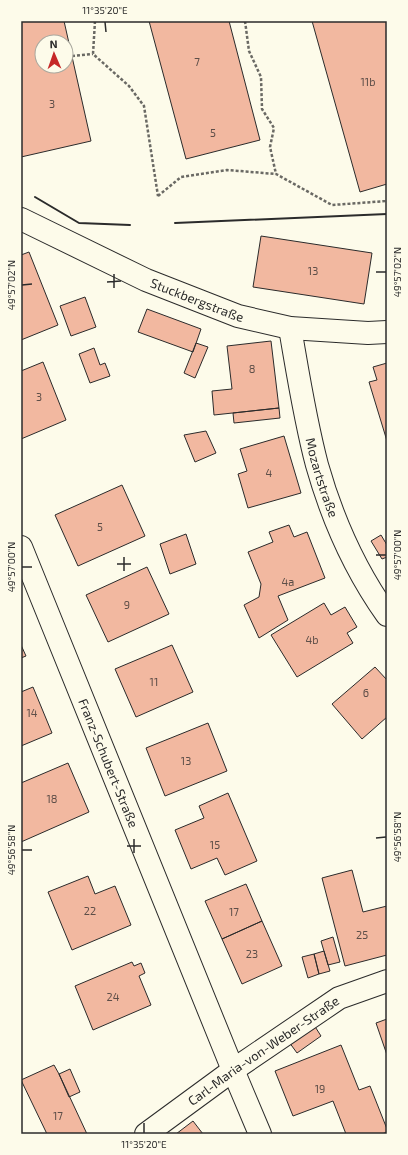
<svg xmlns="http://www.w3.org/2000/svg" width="408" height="1155" viewBox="0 0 408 1155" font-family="'Exo 2',sans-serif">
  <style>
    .building { fill: #f2b8a0; stroke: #2b2b2b; fill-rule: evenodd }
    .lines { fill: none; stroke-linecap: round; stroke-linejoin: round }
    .street-casing { stroke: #2b2b2b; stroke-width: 24 }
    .path { stroke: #6a6964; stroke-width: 2.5; stroke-dasharray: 3 2; stroke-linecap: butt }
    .street { stroke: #fdfbea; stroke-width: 22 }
    .wall { stroke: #2b2b2b; stroke-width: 2 }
    .ticks { fill: none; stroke: #2b2b2b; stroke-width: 1.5 }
    .labels { text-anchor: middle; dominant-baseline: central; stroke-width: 3; stroke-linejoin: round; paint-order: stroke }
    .number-label { font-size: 11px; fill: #5d4e48 }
    .street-label { font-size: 13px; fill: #2b2b2b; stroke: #fdfbea }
    .neatline { fill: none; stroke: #2b2b2b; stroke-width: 1.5 }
    .ticks-label { font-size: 10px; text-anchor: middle; fill: #2b2b2b }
  </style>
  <rect width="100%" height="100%" fill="#fdfbea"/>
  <!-- building -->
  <path class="building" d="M21,21h43l27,120 -70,16zM42,42h24v24h-24z
    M149,21h80l31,119 -74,19z
    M312,21h75v163l-27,8z
    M261,236l111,17 -8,51 -111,-17z
    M29,252l29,73 -37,15v-85z
    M85,297l11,30 -25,9 -11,-30z
    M147,309l54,20 -8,23 -55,-20z
    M271,341l8,67 -65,7 -2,-24 20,-2 -5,-43z
    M196,343l12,4 -13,31 -11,-5z
    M94,348l6,17 5,-2 5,13 -20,7 -11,-29z
    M43,362l23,58 -45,19v-68z
    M387,363v78l-18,-59 8,-2 -4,-13z
    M279,408l1,10 -46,5 -1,-10z
    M206,431l10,22 -21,9 -11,-27z
    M284,436l17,57 -53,15 -10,-34 9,-3 -7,-22z
    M122,485l23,51 -67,30 -23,-51z
    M289,525l5,12 13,-5 18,46 -47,18 10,24 -29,18 -15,-33 15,-8 2,-13 -13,-32 25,-10 -4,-10z
    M186,534l10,30 -26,10 -10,-30z
    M381,535l6,10v12l-5,2 -11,-18z
    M147,567l22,47 -61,28 -22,-47z
    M324,603l7,12 14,-8 12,20 -10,6 6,10 -56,34 -26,-42z
    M21,645l5,11 -5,2z
    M172,645l21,47 -57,25 -21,-48z
    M375,667l12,13v37l-25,22 -30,-35z
    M33,687l19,46 -31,13v-54z
    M208,723l19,48 -62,25 -19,-48z
    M68,763l21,49 -68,30v-59z
    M228,793l29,68 -32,14 -8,-17 -26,11 -16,-39 29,-12 -5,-12z
    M352,870l11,42 24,-6v49l-42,11 -23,-88z
    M88,876l7,18 20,-8 16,39 -59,25 -24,-58z
    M246,884l16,37 -40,18 -17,-38z
    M262,921l20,45 -40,18 -20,-45z
    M333,937l7,25 -12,3 -7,-24z
    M324,951l6,20 -11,3 -5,-20z
    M314,954l5,20 -11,4 -6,-21z
    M132,962l2,4 7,-3 4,10 -6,3 12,29 -58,25 -18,-44z
    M387,1019v36l-11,-32z
    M314,1025l7,11 -24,17 -8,-11z
    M341,1045l18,45 11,-4 17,43v3l-5,2h-36l-13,-33 -40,15 -18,-45z
    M54,1065l5,9 28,60h-40l-26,-54z
    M70,1069l10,23 -11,5 -10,-23z
    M193,1121l10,13h-27z"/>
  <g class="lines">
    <defs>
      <g id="street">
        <path id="s1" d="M21,219l125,61 92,36 52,12 78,5 19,-1"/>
        <path id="s2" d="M290,328c8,46 15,92 27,137 15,53 38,105 70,150"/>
        <path id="s3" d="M21,547l212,523 27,64"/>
        <path id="s4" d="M146,1134l90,-66 103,-70 48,-17"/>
      </g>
    </defs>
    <!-- street casing -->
    <use href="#street" class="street-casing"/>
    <!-- path -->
    <path class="path" d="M95,21l-2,33 36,32 15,20 14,90
      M245,21l4,30 12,26 1,32 12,19 -4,19 6,27
      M72,56l21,-2
      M158,196l23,-19 46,-7 49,4 56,31 55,-4"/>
    <!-- street -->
    <use href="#street" class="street"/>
    <!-- wall -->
    <path class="wall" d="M35,197l44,26 51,2
      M175,223l212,-9"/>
  </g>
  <!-- ticks -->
  <path class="ticks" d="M105,22l1,10M376,272h10M114,274v14M107,282l14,-1M22,285l10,-1M376,555h10M124,557v14M117,564h14M22,567h10M376,838l10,-1M134,839v14M127,846h14M22,850h10M144,1123v10"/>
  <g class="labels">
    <!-- number labels -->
    <g class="number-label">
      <text x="197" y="61">7</text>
      <text x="368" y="81">11b</text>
      <text x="52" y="103">3</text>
      <text x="213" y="132">5</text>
      <text x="313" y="270">13</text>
      <text x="252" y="368">8</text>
      <text x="39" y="396">3</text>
      <text x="269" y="472">4</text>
      <text x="100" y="526">5</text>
      <text x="288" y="581">4a</text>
      <text x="127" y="604">9</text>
      <text x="312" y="639">4b</text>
      <text x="154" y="681">11</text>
      <text x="366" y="692">6</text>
      <text x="32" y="712">14</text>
      <text x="186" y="760">13</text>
      <text x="52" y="798">18</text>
      <text x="215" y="844">15</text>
      <text x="90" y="910">22</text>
      <text x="234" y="911">17</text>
      <text x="362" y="934">25</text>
      <text x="252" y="953">23</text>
      <text x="113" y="996">24</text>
      <text x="320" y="1088">19</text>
      <text x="58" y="1115">17</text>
    </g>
    <!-- street labels -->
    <g class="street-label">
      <text stroke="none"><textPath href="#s1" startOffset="194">Stuckbergstraße</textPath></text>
      <text stroke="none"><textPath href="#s2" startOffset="153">Mozartstraße</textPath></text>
      <text stroke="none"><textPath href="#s3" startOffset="233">Franz-Schubert-Straße</textPath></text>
      <text stroke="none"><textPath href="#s4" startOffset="144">Carl-Maria-von-Weber-Straße</textPath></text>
    </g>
  </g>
  <!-- border -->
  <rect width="408" height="1155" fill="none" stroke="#fdfbea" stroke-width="44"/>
  <!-- north arrow -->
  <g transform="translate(54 54) rotate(358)"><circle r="19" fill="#fdfbea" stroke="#a9a89e"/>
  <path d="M0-3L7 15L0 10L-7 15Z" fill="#c62828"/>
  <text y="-6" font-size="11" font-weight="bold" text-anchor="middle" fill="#2b2b2b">N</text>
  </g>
  <rect x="22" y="22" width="364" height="1111" class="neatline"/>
  <g class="ticks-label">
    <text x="105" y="14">11°35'20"E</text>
    <text transform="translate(397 272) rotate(-90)" y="4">49°57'02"N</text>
    <text transform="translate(11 285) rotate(-90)" y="4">49°57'02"N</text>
    <text transform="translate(397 555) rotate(-90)" y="4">49°57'00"N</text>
    <text transform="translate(11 567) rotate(-90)" y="4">49°57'00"N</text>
    <text transform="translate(397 837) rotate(-90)" y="4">49°56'58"N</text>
    <text transform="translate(11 850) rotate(-90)" y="4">49°56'58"N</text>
    <text x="144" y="1148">11°35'20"E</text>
  </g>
</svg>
